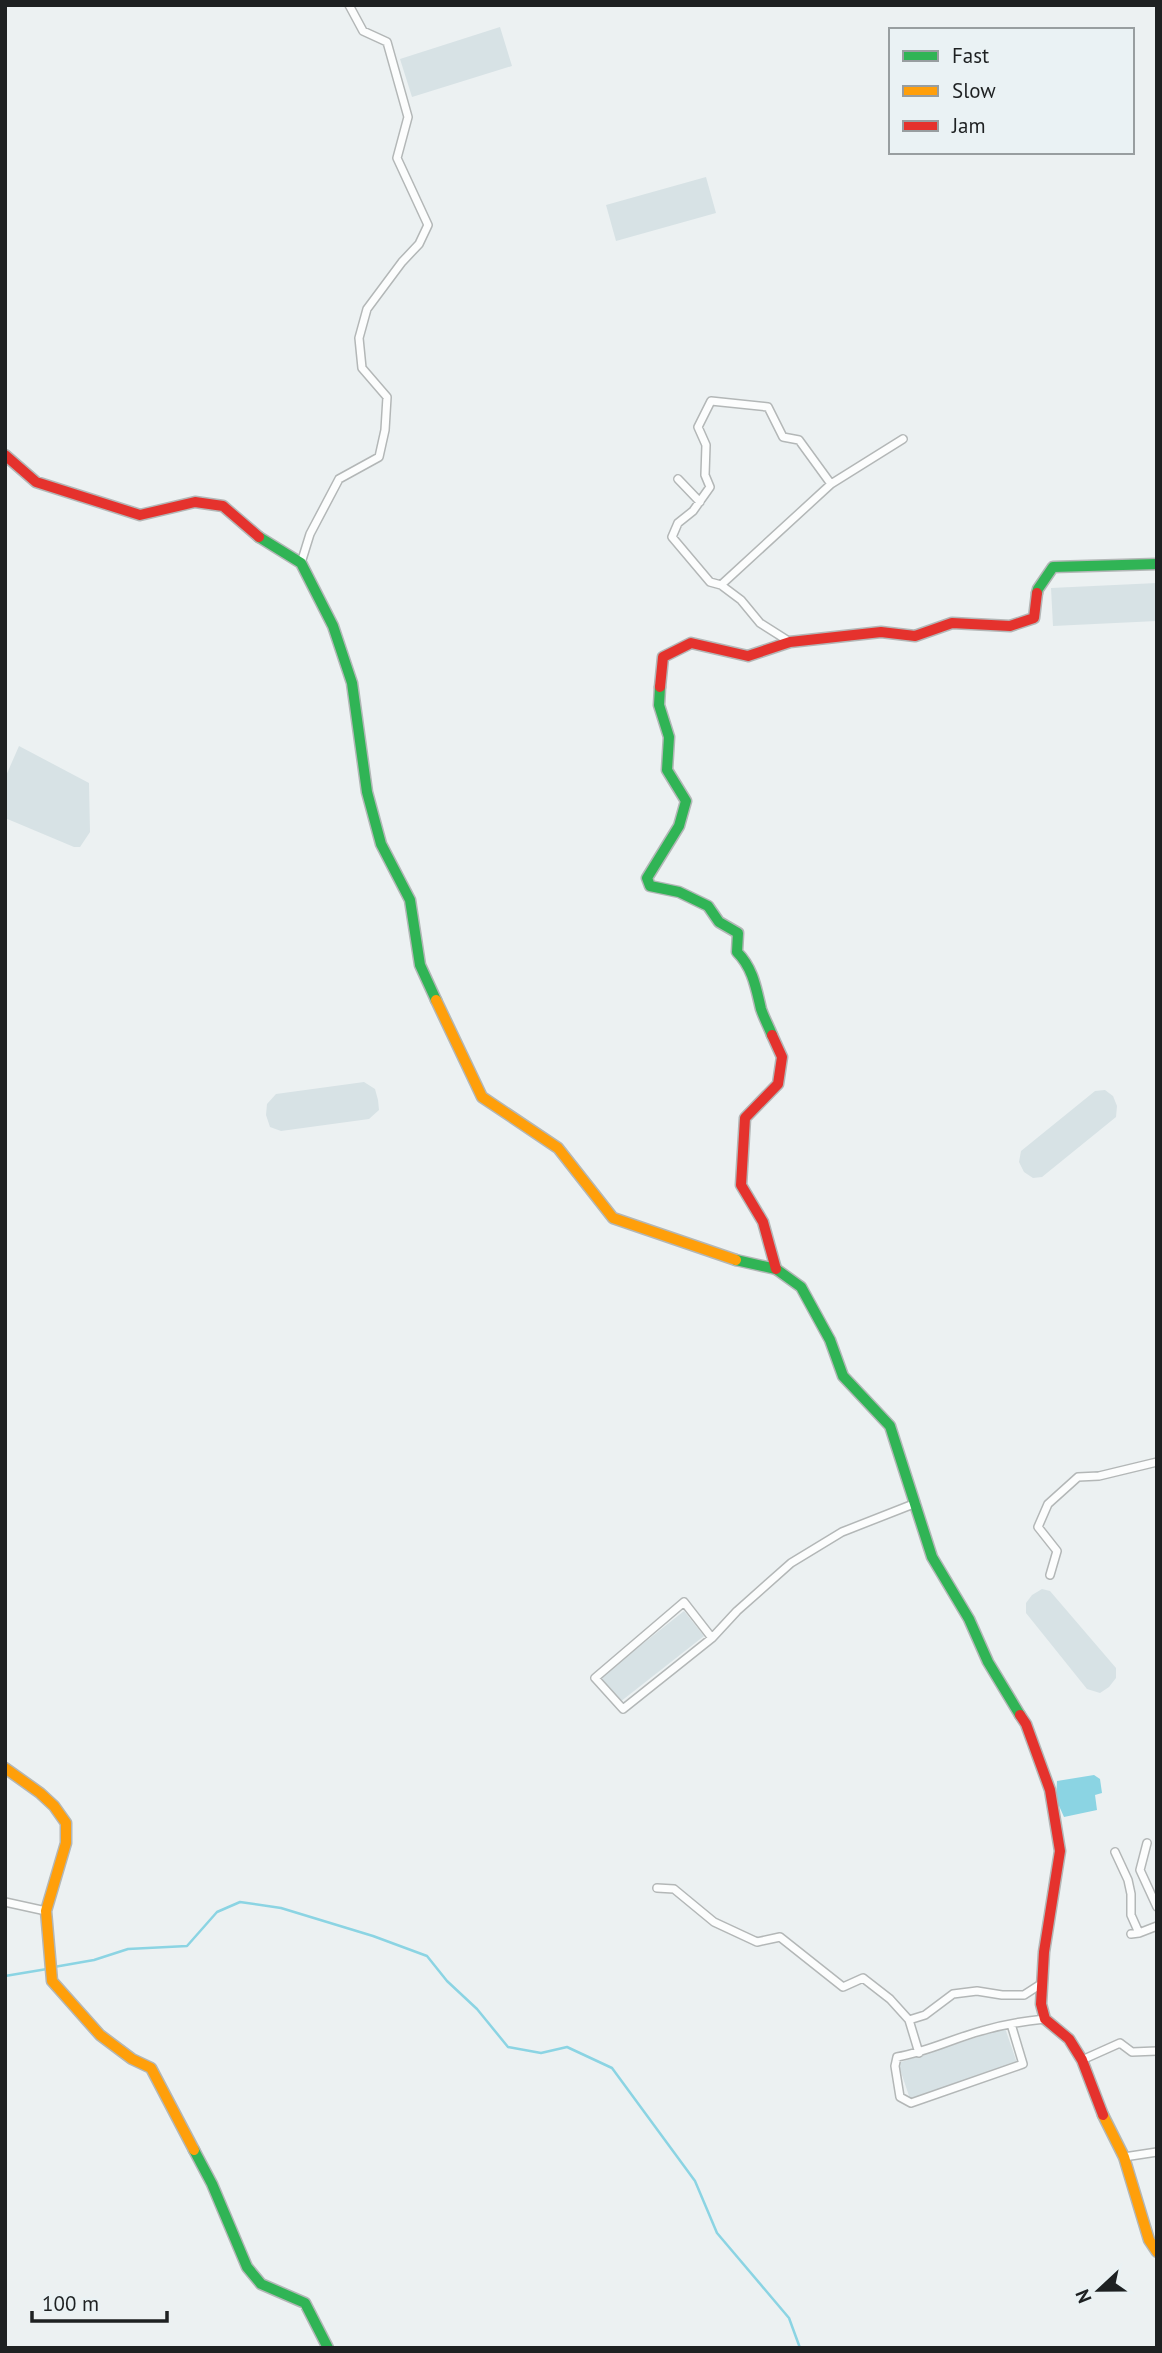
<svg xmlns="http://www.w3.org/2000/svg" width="1162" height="2353" viewBox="0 0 1162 2353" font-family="'PT Sans',sans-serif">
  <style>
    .built { fill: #d7e2e5 }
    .water { fill: #8bd4e3 }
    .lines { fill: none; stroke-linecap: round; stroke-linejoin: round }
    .stream { stroke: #8bd4e3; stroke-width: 2.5 }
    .street-casing { stroke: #b3b7b7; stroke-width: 10 }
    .fast-casing { stroke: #b3b7b7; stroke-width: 13 }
    .slow-casing { stroke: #b3b7b7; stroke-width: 13 }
    .jam-casing { stroke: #b3b7b7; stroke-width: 13 }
    .street { stroke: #fcfdfd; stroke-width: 7 }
    .fast { stroke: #30b455; stroke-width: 10 }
    .slow { stroke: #ff9f0a; stroke-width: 10 }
    .jam { stroke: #e5322d; stroke-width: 10 }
  </style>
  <rect width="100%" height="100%" fill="#ecf1f2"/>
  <!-- built -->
  <path class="built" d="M500,27l12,39 -100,31 -12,-38z
    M706,177l10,36 -100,28 -10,-36z
    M1157,583v38l-104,5 -2,-38z
    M19,746l70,37 1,49 -10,15h-6l-69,-29v-40z
    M364,1082l11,7 3,11 1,10 -10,9 -88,12 -11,-4 -4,-12 1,-11 9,-10z
    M1105,1090l8,6 4,10 -1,11 -74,60 -9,1 -9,-6 -5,-10 2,-11 74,-60z
    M1042,1589l8,2 66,77v10l-7,9 -9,6 -13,-4 -61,-76v-10l6,-8z
    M684,1611l20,25 -84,66 -19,-25z
    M1005,2028l12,35 -107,36 -12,-36z"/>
  <!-- water -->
  <path class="water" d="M1094,1775l6,4 2,14 -7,2 2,15 -33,7 -8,-18 1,-18z"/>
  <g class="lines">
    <!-- stream -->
    <path class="stream" d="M54,1967l40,-7 34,-11 59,-3 30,-34 23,-10 41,6 92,28 54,20 20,25 30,28 31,38 33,6 26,-6 45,21 83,113 22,52 72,85 11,30
      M5,1976l42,-7"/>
    <defs>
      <path id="street" d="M678,479l22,23
        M301,563l9,-29 29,-55 40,-22 6,-27 2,-33 -25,-29 -3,-30 8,-29 35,-47 17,-18 9,-19 -31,-67 11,-41 -21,-75 -24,-11 -14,-26
        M721,585l110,-101 72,-45
        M790,642l-30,-19 -19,-23 -20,-15 -11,-3 -38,-45 6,-14 15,-12 17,-24 -5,-12 1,-30 -8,-18 13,-26 57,6 15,30 16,3 32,44
        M1050,1575l7,-24 -19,-24 10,-23 30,-27 21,-1 58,-14
        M712,1638l-28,-36 -89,76 28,31 89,-71 25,-27 54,-48 51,-31 74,-29
        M1147,1843l-7,27 17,37
        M1115,1852l13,28 3,14v21l8,18 -8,1
        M657,1888l17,1 40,33 43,20 23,-5 63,50 20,-9 27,21 19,21 16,-5 28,-21 24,-3 25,4h22l17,-11
        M5,1902l41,9
        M1139,1933l18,-7
        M909,2020l10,33
        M1011,2024l12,40 -112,39 -11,-6 -5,-31 2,-9c30,-5 55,-18 84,-26 20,-6 43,-10 64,-12
        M1082,2060l38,-17 12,9 25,-1
        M1124,2157l33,-5"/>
      <path id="fast" d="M259,537l42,26 32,63 19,57 15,109 14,52 29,56 10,65 16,35
        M1037,593l1,-4 15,-22 104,-3
        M660,687l-1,18 10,32 -2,33 19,31 -7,25 -32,52 3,8 29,6 29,14 11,16 19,11 -1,19c16,16 19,36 24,57 3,9 8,18 11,26
        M736,1260l40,9 25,18 29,53 13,36 47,50 42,131 37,62 19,43 32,53
        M194,2150l18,34 35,83 14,17 44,19 23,45"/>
      <path id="slow" d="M436,1000l46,97 76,51 55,70 123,42
        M5,1768l35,25 14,13 12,17v20l-20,68 6,70 48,54 32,24 19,9 43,82
        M1103,2115l21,42 25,83 8,12"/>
      <path id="jam" d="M5,455l31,27 104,33 55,-13 28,4 36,31
        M660,687l3,-30 28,-14 57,13 42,-14 91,-10 34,4 37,-13 58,3 24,-8 3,-25
        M772,1035l10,22 -4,27 -33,34 -4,67 22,37 13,47
        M1020,1715l6,9 24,66 10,61 -16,101 -3,52 4,15 24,20 13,21 21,55"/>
    </defs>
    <!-- street casing -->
    <use href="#street" class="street-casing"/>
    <!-- fast casing -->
    <use href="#fast" class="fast-casing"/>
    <!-- slow casing -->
    <use href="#slow" class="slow-casing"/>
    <!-- jam casing -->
    <use href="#jam" class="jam-casing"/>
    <!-- street -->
    <use href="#street" class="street"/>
    <!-- fast -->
    <use href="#fast" class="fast"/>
    <!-- slow -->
    <use href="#slow" class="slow"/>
    <!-- jam -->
    <use href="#jam" class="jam"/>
  </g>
  <!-- border -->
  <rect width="1162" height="2353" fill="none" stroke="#1e2122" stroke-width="14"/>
  <!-- legend -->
  <rect x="889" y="28" width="245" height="126" fill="#eaf2f4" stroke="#989ea0" stroke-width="2"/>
  <rect x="903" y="51" width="35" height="10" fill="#30b455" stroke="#989ea0" stroke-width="2"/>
  <text x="952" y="63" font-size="21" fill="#1e2122">Fast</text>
  <rect x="903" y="86" width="35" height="10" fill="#ff9f0a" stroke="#989ea0" stroke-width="2"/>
  <text x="952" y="98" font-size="21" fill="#1e2122">Slow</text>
  <rect x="903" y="121" width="35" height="10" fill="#e5322d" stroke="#989ea0" stroke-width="2"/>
  <text x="952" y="133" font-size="21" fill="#1e2122">Jam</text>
  <!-- north arrow -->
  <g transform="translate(1099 2290) rotate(248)" stroke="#eaf2f4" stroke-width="5" paint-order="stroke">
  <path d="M0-5L12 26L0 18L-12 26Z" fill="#1e2122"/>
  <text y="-10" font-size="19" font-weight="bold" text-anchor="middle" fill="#1e2122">N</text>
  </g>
  <!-- scale -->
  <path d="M32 2311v10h135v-10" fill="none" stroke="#1e2122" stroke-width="3.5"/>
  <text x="42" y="2311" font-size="21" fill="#1e2122" stroke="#eaf2f4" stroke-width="5" paint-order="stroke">100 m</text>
</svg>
